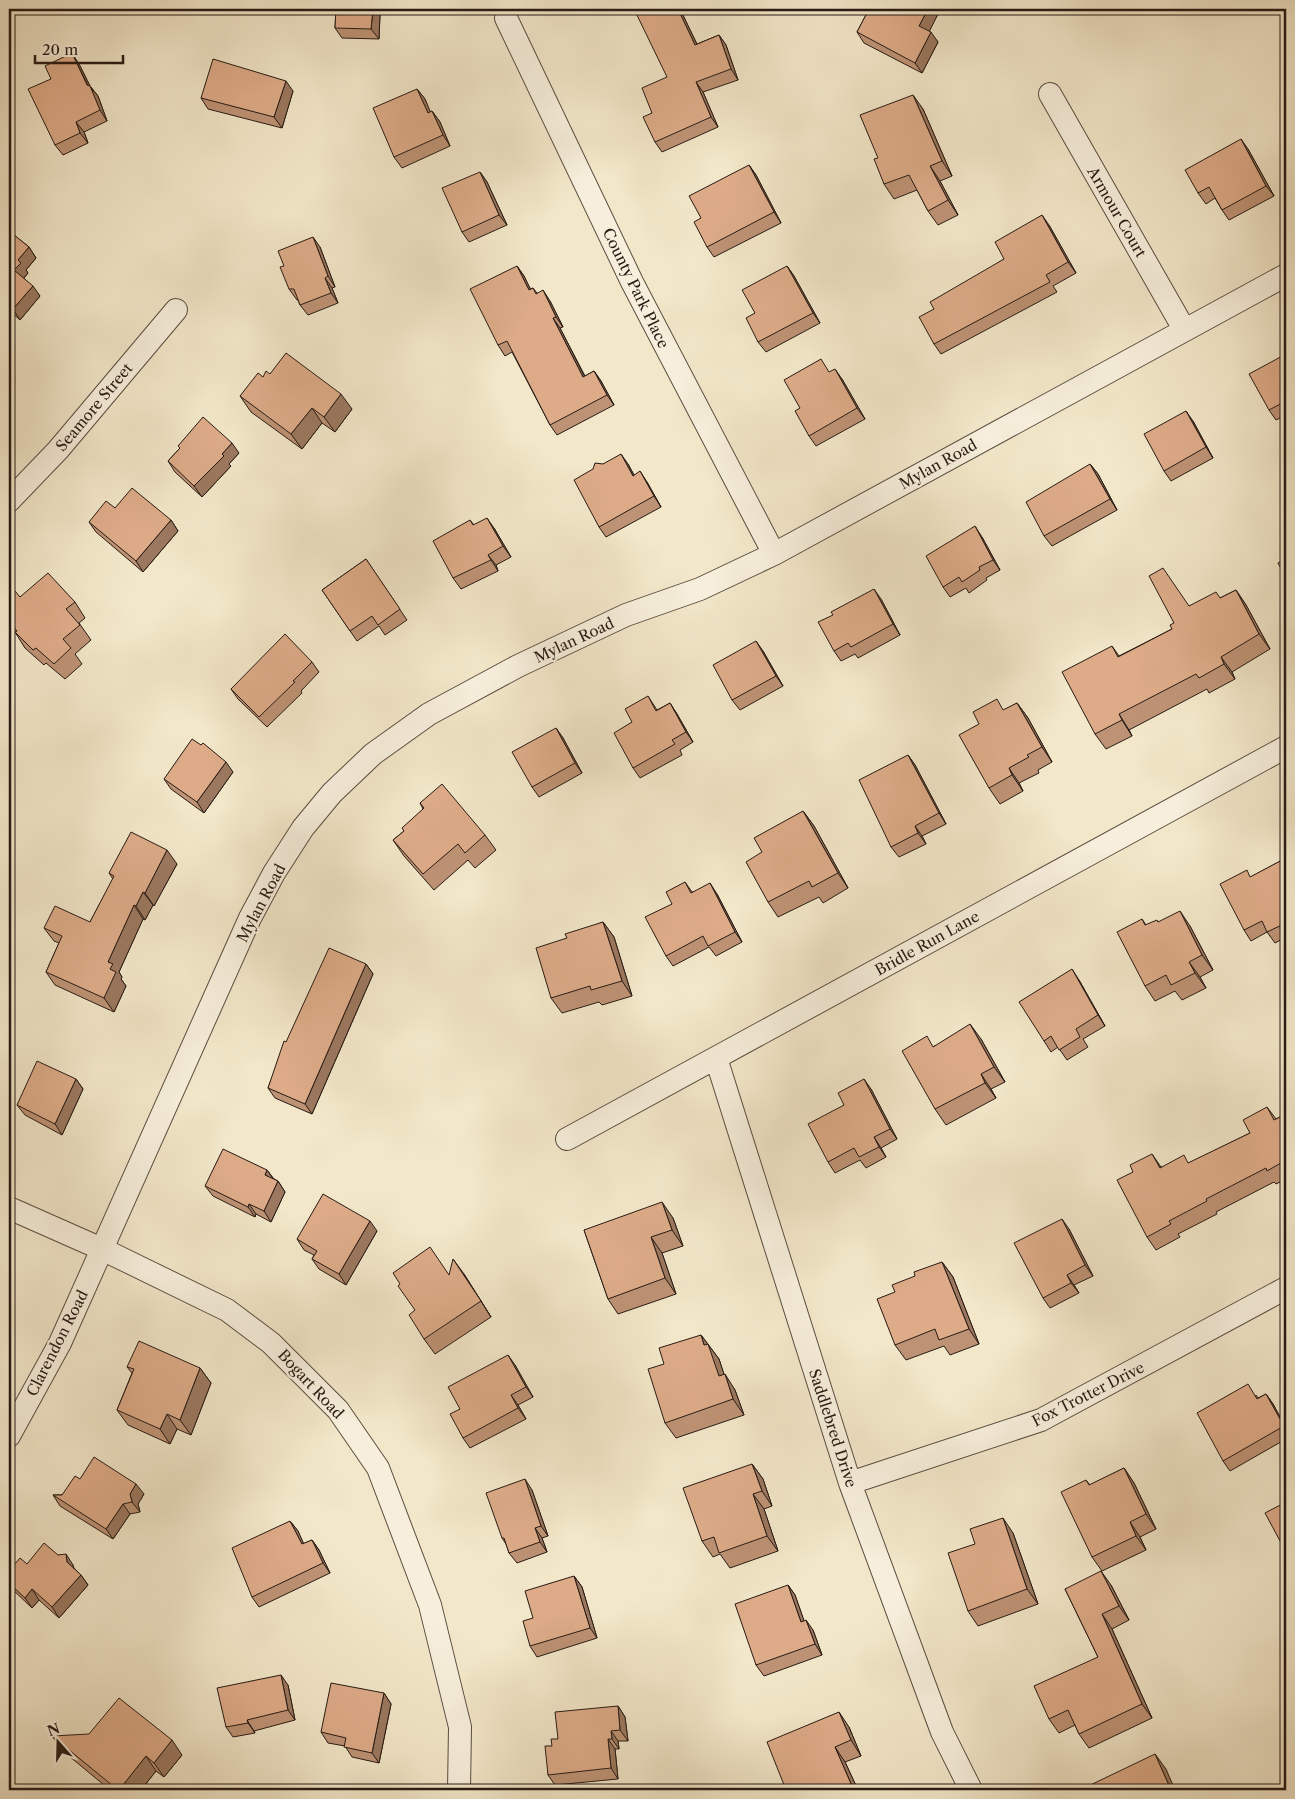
<svg xmlns="http://www.w3.org/2000/svg" width="1295" height="1799" viewBox="0 0 1295 1799" font-family="'Libre Caslon Text',serif">
  <style>
    .lines { fill: none; stroke-linecap: round; stroke-linejoin: round }
    .minor-casing { stroke: #5a4d41; stroke-width: 24 }
    .minor { stroke: #f7efdc; stroke-width: 22 }
    .wall { fill: #be9375; stroke: #271a14 }
    .shaded-wall { fill: #9b785f; stroke: #271a14 }
    .building { fill: #ddab88; stroke: #271a14 }
    .labels { text-anchor: middle; dominant-baseline: central; stroke-width: 4.5; stroke-linejoin: round; paint-order: stroke }
    .street-label { font-size: 15px; fill: #271a14; stroke: #f7efdc }
  </style>
  <rect width="100%" height="100%" fill="#f2e7c9"/>
  <filter id="stains"><feTurbulence type="fractalNoise" baseFrequency=".004" numOctaves="4"/><feColorMatrix values="0 0 0 0 .2 0 0 0 0 .09 0 0 0 0 .02 0 0 0 .5 -.17"/></filter>
  <radialGradient id="worn" r=".72"><stop offset=".6" stop-color="#630" stop-opacity="0"/><stop offset="1" stop-color="#630" stop-opacity=".3"/></radialGradient>
  <g class="lines">
    <defs>
      <path id="minor" d="M506,18l126,264 142,272
        M1050,94l134,235
        M9,501l49,-51 118,-140
        M716,1058l134,425 92,249 29,58
        M567,1139l719,-392
        M9,1208l95,42 123,60 44,33 67,67 40,58 52,137 30,122 -1,63
        M9,1436l51,-93 190,-425 24,-45 29,-45 29,-35 41,-39 56,-40 89,-48 108,-51 74,-26 74,-35 512,-279
        M850,1483l191,-63 245,-132"/>
    </defs>
    <!-- minor casing -->
    <use href="#minor" class="minor-casing"/>
    <!-- minor -->
    <use href="#minor" class="minor"/>
  </g>
  <!-- wall -->
  <path class="wall" d="M336,9h47v5h-3l-1,25 -37,-1 -7,-10z
    M680,9l17,35 22,-9 7,10 12,35 -35,12 15,35 -56,25 -7,-10 -3,-29 15,-36z
    M869,9h70l1,1 -11,21 9,11 -16,31 -58,-30 -7,-11z
    M79,64l11,22 8,10 9,25 -23,11 4,11 -25,12 -8,-10 -4,-66z
    M417,89l8,10 5,13 2,-1 8,11 10,24 -48,22 -8,-11z
    M293,91l-11,37 -74,-19 -7,-11z
    M923,109l29,67 -12,5 18,34 -20,10 -10,-14 -11,-21 -23,9 -10,-15 -6,-26z
    M1248,149l26,47 -45,24 -7,-10 -7,-12 -9,6 -8,-11z
    M749,165l7,10 25,48 -67,34 -7,-10 -6,-29z
    M480,172l7,10 20,43 -38,17 -7,-10z
    M1049,225l27,48 -23,13 4,6 -116,62 -7,-10v-35l70,-50z
    M9,231l20,16 7,11 -10,12 2,3 -4,5 16,18 -20,24 -11,-10z
    M320,247l15,40 -3,1 6,15 -30,12 -8,-10 -2,-5h-1l-8,-11z
    M517,266l7,10 6,13 3,-1 4,5 13,8 13,26 -3,1 25,48 9,-5 7,10 13,24 -57,30 -7,-10 -38,-73 -7,4 -7,-11z
    M787,266l7,10 26,47 -54,29 -8,-10 -3,-29z
    M1286,354v61l-10,5 -7,-10z
    M830,372l12,7 23,40 -49,27 -7,-10 -9,-28z
    M270,374l82,35 -17,23 -13,-9 -20,26 -51,-37 -11,-16 23,-19z
    M1193,421l20,37 -42,23 -7,-10z
    M178,446l61,7 -10,11 2,2 -29,31 -27,-25 -7,-11 12,-13z
    M603,464h25l6,11 13,7 14,25 -55,30 -7,-10z
    M1090,464l8,10 19,36 -65,36 -8,-10z
    M115,508l56,12 7,11 -35,41 -47,-40 -7,-10z
    M470,520l4,5 20,3 17,29 -15,8 2,6 -37,18 -8,-11z
    M982,537l18,33 -14,8 1,2 -18,13 -3,-5 -16,9 -7,-10z
    M366,559l41,61 -22,15 -6,-9 -22,15 -35,-51z
    M1236,590l10,15 24,44 -38,23 3,7 -26,14 -2,-4 -78,41 3,6 -26,13 -11,-15 17,-88 7,10 53,-27 2,-6 15,-17 31,-8z
    M9,597h11l55,5 10,16 -6,5 12,17 -16,14 7,10 -17,15 -19,-16 -2,2 -19,-17 -10,-16 -6,-7z
    M881,599l19,36 -42,23 -3,-4 -14,7 -7,-10z
    M763,651l20,35 -43,24 -8,-10z
    M312,662l7,10 -18,19 1,2 -35,34 -29,-28 -7,-10z
    M648,696l9,14 13,-7 7,11 16,28 -13,8 2,5 -42,23 -7,-10 -1,-46z
    M1017,703l11,15 24,44 -14,8 1,3 -20,10 4,8 -23,13 -11,-16 15,-78z
    M556,728l7,10 19,35 -43,24 -7,-10z
    M908,755l7,10 31,59 -24,12 4,8 -27,13 -8,-10z
    M233,772l-29,41 -33,-24 -7,-10z
    M420,803l65,32 11,15 -21,18 -7,-8 -34,30 -30,-34 -11,-16 11,-9 19,-22z
    M803,811l11,15 34,62 -25,15 -4,-6 -41,20 -10,-15 -6,-50z
    M1286,858v79l-11,6 -8,-11 -16,9 -7,-11 7,-53z
    M177,864l-23,42 -1,-1 -8,15 -2,-1 -24,53 3,5 -1,2 5,7 -12,26 -59,-27 -9,-13 13,-29 -5,-2 -10,-13 46,-6 23,-43 -4,-6z
    M685,882l7,10 25,2 25,48 -26,14 -7,-9 -36,19 -7,-10 6,-52z
    M1142,919l4,6 12,-3 32,4 23,44 -13,7 6,11 -24,12 -7,-9 -20,10 -10,-15z
    M603,922l11,15 18,59 -30,9 -3,-3 -37,11 -11,-15 16,-60z
    M366,964l7,10 -61,140 -37,-16 -7,-10 18,-46z
    M1079,980l26,46 -22,13 5,8 -21,13 -9,-13 -7,5 -7,-11z
    M981,1039l24,43 -14,7 5,9 -50,27 -11,-16 -1,-63z
    M76,1079l7,10 -21,46 -37,-20 -8,-10z
    M871,1089l26,50 -16,9 5,9 -20,11 -6,-8 -25,13 -7,-11 16,-57z
    M1267,1107l9,12 10,-5v65l-10,5 -2,-2 -58,30 1,2 -39,20 2,3 -24,13 -9,-13 14,-70 28,-4 61,-30z
    M267,1170l7,9 4,2 7,11 -14,30 -15,-8 -1,3 -42,-21 -8,-10z
    M673,1218l10,28 -21,7 14,41 -58,20 -10,-15 -24,-69z
    M1069,1229l24,47 -19,9 5,8 -29,15 -7,-10z
    M377,1231l-31,54 -27,-16 -7,-10 2,-4 -10,-5 -7,-11z
    M942,1262l11,15 26,67 -29,11 -6,-9 -38,14 -11,-15v-53l20,-16z
    M449,1274h15l27,43 -56,37 -11,-15 -9,-29z
    M701,1335l18,24 5,16 11,15 9,25 -68,23 -11,-15 -1,-59z
    M515,1365l18,32 -15,8 8,14 -56,29 -7,-10 -3,-29z
    M127,1367l73,1 11,15 -20,52 -14,-6 -7,15 -42,-19 -11,-15 15,-37z
    M1266,1394l7,10 13,24v11l-56,32 -7,-10 33,-66 2,3z
    M752,1464l11,15 9,27 -8,3 14,42 -48,17 -10,-14 -7,3 -11,-16z
    M1124,1468l10,15 22,46 -16,8 6,13 -44,21 -10,-14 -6,-77 4,5z
    M532,1490l16,46 -6,2 5,14 -30,11 -8,-10 -3,-9 -4,-6z
    M144,1494l-6,10 2,8 -10,2 -17,25 -53,-33 -7,-11z
    M290,1521l8,10 5,13 9,-4 7,10 11,23 -71,34 -7,-10z
    M1013,1533l25,71 -60,22 -10,-15 7,-67z
    M58,1555l15,10 1,3 7,7 7,10 -29,33 -20,-18 -7,8 -23,-22v-15l18,-7z
    M574,1576l8,11 15,51 -60,19 -7,-11 3,-28z
    M788,1585l7,10 9,26 9,9 9,25 -58,21 -8,-11z
    M1111,1585l18,35 -17,9 40,89 -63,30 -10,-14 -4,-9 -16,8 -10,-14 49,-62 -33,-68z
    M288,1685l7,35 -41,11 1,2 -22,4 -7,-10z
    M384,1693l7,11 -12,59 -27,-6 -7,-11 -17,-3 -7,-11z
    M618,1706l7,11 3,24h-10l1,8h-4l3,30 -63,6 -7,-10 4,-29 6,-7z
    M849,1727l12,29 -16,6 13,28h-72z
    M52,1736l130,19 -18,22 -8,-6 -15,19h-31l-47,-39z"/>
  <!-- shaded-wall -->
  <path class="shaded-wall" d="M373,9h3l4,5 -1,25 -8,-10z
    M379,9h4v5z
    M678,9h2l22,46 -7,-10z
    M928,9h11l1,1 -13,26 -8,-10z
    M931,32l7,10 -16,31 -7,-10z
    M719,35l7,10 12,35 -7,-11z
    M72,53l7,11 14,28 -3,-6 8,10 9,25 -7,-11z
    M286,81l7,10 -11,37 -8,-11z
    M696,82l7,10 15,35 -7,-10z
    M417,89l8,10 10,24 -7,-10z
    M913,95l10,14 29,67 -10,-15z
    M432,111l8,11 10,24 -7,-11z
    M76,122l8,10 4,11 -8,-10z
    M1241,139l7,10 26,47 -8,-10z
    M749,165l7,10 25,48 -7,-11z
    M930,166l10,15 18,34 -10,-15z
    M480,172l7,10 20,43 -8,-10z
    M1042,215l7,10 27,48 -8,-11z
    M313,237l7,10 15,40 -7,-11z
    M29,247l7,11 -10,12 2,3 -7,8 -7,-11 4,-10z
    M517,266l7,10 12,24 -7,-10z
    M787,266l7,10 26,47 -7,-10z
    M325,278l7,10 6,15 -7,-10z
    M33,286l7,10 -20,24 -7,-11z
    M543,290l7,11 13,26 -7,-10z
    M553,318l7,10 30,59 -7,-10z
    M9,355l3,5 -3,3z
    M835,369l7,10 23,40 -8,-11z
    M594,371l7,10 13,24 -7,-10z
    M341,394l11,15 -17,23 -11,-15z
    M312,408l10,15 -20,26 -11,-15z
    M1186,411l7,10 20,37 -7,-11z
    M232,443l7,10 -10,11 2,2 -29,31 -8,-11z
    M621,454l7,10 12,22 -7,-10z
    M1090,464l8,10 19,36 -7,-11z
    M640,471l7,11 14,25 -7,-11z
    M487,518l7,10 17,29 -8,-11z
    M171,520l7,11 -35,41 -7,-11z
    M975,526l7,11 18,33 -7,-10z
    M488,555l8,10 2,6 -7,-11z
    M874,589l7,10 19,36 -7,-11z
    M1236,590l10,15 24,44 -11,-15z
    M756,641l7,10 20,35 -7,-10z
    M1221,657l11,15 3,7 -11,-15z
    M670,703l7,11 16,28 -7,-10z
    M1017,703l11,15 24,44 -10,-15z
    M1119,714l10,16 3,6 -10,-16z
    M556,728l7,10 19,35 -7,-10z
    M908,755l7,10 31,59 -7,-11z
    M226,762l7,10 -29,41 -7,-11z
    M1009,768l10,15 4,8 -11,-16z
    M803,811l11,15 34,62 -10,-15z
    M915,826l7,10 4,8 -8,-11z
    M167,850l10,14 -23,42 -9,-13z
    M710,883l7,11 25,48 -7,-10z
    M143,892l10,13 -8,15 -9,-14z
    M134,905l9,14 -24,53 3,5 -1,2 5,7 -12,26 -10,-14 6,-29 -2,-7z
    M1180,911l10,15 23,44 -11,-15z
    M603,922l11,15 18,59 -10,-15z
    M1189,962l11,15 6,11 -11,-15z
    M366,964l7,10 -61,140 -7,-10z
    M1072,969l7,11 26,46 -7,-11z
    M970,1024l11,15 24,43 -11,-15z
    M981,1074l10,15 5,9 -11,-15z
    M76,1079l7,10 -21,46 -7,-11z
    M864,1079l7,10 26,50 -7,-10z
    M874,1137l7,11 5,9 -7,-10z
    M1152,1154l9,13 8,14 -9,-13z
    M267,1170l7,10 -9,-5z
    M278,1181l7,11 -14,30 -7,-11z
    M662,1202l11,16 10,28 -11,-16z
    M249,1204l7,10 -1,3 -7,-10z
    M1062,1219l7,10 24,47 -8,-11z
    M370,1221l7,10 -31,54 -7,-11z
    M651,1237l11,16 14,41 -11,-16z
    M453,1259l11,15 27,43 -10,-16z
    M942,1262l11,15 26,67 -10,-15z
    M1067,1275l7,10 5,8 -8,-10z
    M701,1335l18,24 11,33 -11,-16 -15,-31z
    M508,1355l7,10 18,32 -7,-10z
    M200,1368l11,15 -20,52 -11,-15z
    M725,1374l10,16 9,25 -11,-16z
    M1266,1394l7,10 13,24v2z
    M511,1395l7,10 8,14 -8,-11z
    M167,1414l10,15 -7,15 -10,-15z
    M752,1464l11,15 9,27 -10,-15z
    M1124,1468l10,15 22,46 -10,-15z
    M525,1479l7,11 16,46 -7,-10z
    M136,1484l8,10 -6,10 2,8 -8,-10 -2,-8z
    M753,1494l11,15 14,42 -11,-15z
    M123,1504l7,10 -17,25 -7,-10z
    M1003,1518l10,15 25,71 -11,-15z
    M290,1521l8,10 11,24 -7,-11z
    M1130,1522l10,15 6,13 -10,-14z
    M535,1528l7,10 5,14 -7,-10z
    M312,1540l7,10 11,23 -7,-10z
    M66,1554l7,11 1,8 -7,-11z
    M1101,1571l10,14 18,35 -10,-14z
    M81,1575l7,10 -29,33 -7,-11z
    M574,1576l8,11 15,51 -7,-10z
    M788,1585l7,10 13,37 -7,-10z
    M32,1589l7,11 -7,8 -7,-10z
    M1102,1614l10,15 40,89 -10,-14z
    M806,1620l7,10 9,25 -7,-11z
    M281,1675l7,10 7,35 -7,-10z
    M384,1693l7,11 -12,59 -7,-10z
    M618,1706l7,11 3,24 -8,-11z
    M839,1712l10,15 12,29 -10,-16z
    M247,1720l7,11 1,2 -7,-10z
    M611,1731l7,10 1,8 -7,-10z
    M608,1739l7,10 3,30 -7,-11z
    M172,1740l10,15 -18,22 -10,-14z
    M835,1747l10,15 13,28h-3l-3,-4z
    M1155,1754l11,15 9,21h-4z
    M146,1756l10,15 -15,19h-22z"/>
  <!-- building -->
  <path class="building" d="M336,9h37l-2,20 -36,-1z
    M634,9h44l17,36 24,-10 12,34 -35,13 15,35 -56,25 -12,-25 9,-4 -10,-25 25,-11z
    M869,9h59l-9,17 12,6 -16,31 -58,-31z
    M72,53l15,32 3,1 10,24 -24,12 4,11 -25,12 -27,-56 23,-10 -6,-13z
    M213,59l73,22 -12,36 -73,-19z
    M417,89l11,24 4,-2 11,24 -49,22 -21,-49z
    M913,95l29,66 -12,5 18,34 -20,11 -19,-36 -25,9 -10,-25 4,-1 -18,-43z
    M1241,139l25,47 -44,24 -13,-23 -11,6 -13,-23z
    M749,165l25,47 -67,35 -13,-25 7,-4 -12,-22z
    M480,172l19,43 -37,17 -20,-44z
    M1042,215l26,47 -22,13 4,7 -116,62 -15,-27 15,-8 -4,-7 74,-43 -9,-17z
    M9,231l20,16 -11,13 3,3 -7,7 19,16 -20,23 -4,-3z
    M313,237l15,39 -3,2 6,15 -31,12 -6,-16h-5l-9,-22 4,-1 -6,-15z
    M517,266l12,24 4,-2 3,6 7,-4 13,27 -3,1 30,59 11,-6 13,24 -57,30 -43,-84 -9,4 -28,-56z
    M787,266l26,47 -55,29 -12,-24 9,-5 -13,-23z
    M286,353l55,41 -17,23 -12,-9 -21,26 -51,-38 18,-23 5,4 3,-6 4,3z
    M1286,354v47l-17,9 -20,-36z
    M821,359l8,13 6,-3 22,39 -48,28 -14,-25 5,-3 -16,-28z
    M1186,411l20,36 -42,24 -20,-37z
    M203,417l29,26 -10,11 2,2 -30,30 -26,-25 12,-13 -2,-2z
    M621,454l12,22 7,-5 14,25 -55,31 -25,-47 19,-11 2,-6 8,1z
    M1090,464l20,35 -66,37 -18,-34z
    M132,488l39,32 -35,41 -47,-39 17,-21 9,7z
    M487,518l16,28 -15,9 3,5 -38,18 -20,-37 37,-21 3,5z
    M975,526l18,34 -14,7 1,3 -18,12 -3,-5 -16,10 -17,-31z
    M1286,558v20l-8,-15z
    M366,559l34,50 -22,16 -6,-9 -22,15 -28,-41z
    M1163,568l26,38 27,-14 4,6 16,-8 23,44 -38,23 3,7 -25,14 -3,-4 -77,40 3,6 -27,14 -33,-62 50,-26 6,11 54,-28 -2,-4 4,-2 -25,-47z
    M48,573l27,29 -9,7 14,16 -17,14 8,9 -17,16 -18,-16 -3,2 -18,-18 2,-1 -8,-9v-25l6,-6 5,6z
    M874,589l19,35 -42,23 -3,-4 -14,8 -16,-29 15,-7 -2,-3z
    M285,634l27,28 -19,19 2,1 -36,35 -28,-28z
    M756,641l20,35 -44,24 -19,-35z
    M648,696l8,15 14,-8 16,29 -14,8 3,4 -42,24 -19,-35 18,-11 -7,-13z
    M997,699l6,11 14,-7 25,44 -15,8 2,2 -20,11 3,7 -23,13 -30,-53 20,-11 -6,-12z
    M556,728l19,35 -43,24 -20,-35z
    M192,739l9,6 2,-2 23,19 -29,40 -33,-23z
    M908,755l31,58 -24,13 3,7 -27,14 -32,-67z
    M442,784l43,51 -20,18 -7,-9 -35,30 -30,-34 11,-9 -2,-3 22,-20 -4,-5z
    M803,811l35,62 -26,14 -3,-6 -41,21 -22,-40 16,-10 -8,-14z
    M131,832l36,18 -22,43 -2,-1 -7,14 -2,-1 -26,57 5,2 -3,5 6,3 -12,26 -58,-26 16,-36 -18,-8 11,-22 35,16 24,-46 -5,-3z
    M1286,858v49l-5,2 5,10v4l-19,9 -5,-11 -18,9 -24,-46 27,-14 3,7z
    M685,882l6,11 19,-10 25,49 -27,14 -5,-10 -37,20 -21,-39 27,-13 -6,-12z
    M1180,911l22,44 -13,7 6,11 -24,12 -5,-10 -21,11 -28,-54 25,-13 3,6 12,-5 1,2z
    M603,922l19,59 -31,9 -1,-4 -39,12 -15,-50 31,-10 -2,-4z
    M329,948l37,16 -61,140 -37,-16 16,-47 2,1z
    M1072,969l26,46 -22,14 4,8 -21,13 -8,-14 -7,5 -25,-39z
    M970,1024l24,43 -13,7 4,9 -50,26 -33,-58 25,-15 6,11z
    M37,1061l39,18 -21,45 -38,-19z
    M864,1079l26,50 -16,8 5,10 -20,10 -5,-9 -26,14 -20,-38 36,-19 -6,-12z
    M1267,1107l7,13 12,-6v46l-19,11 -1,-3 -60,31 1,2 -38,20 2,3 -24,13 -30,-57 16,-8 -3,-7 22,-11 8,14 24,-13 4,8 62,-30 -7,-13z
    M223,1149l44,21 -2,5 13,6 -14,30 -15,-7 -1,3 -43,-21z
    M323,1194l47,27 -31,53 -27,-15 5,-8 -20,-12z
    M662,1202l10,28 -21,7 14,41 -57,21 -24,-69z
    M1062,1219l23,46 -18,10 4,8 -28,15 -29,-55z
    M430,1247l19,28 4,-16 28,42 -57,38 -15,-24 6,-5 -17,-24 2,-2 -7,-11z
    M942,1262l27,67 -30,11 -4,-11 -40,16 -18,-46 18,-7 -3,-7 23,-9 -1,-4z
    M701,1335l3,10 4,-1 11,32 6,-2 8,25 -68,24 -17,-54 16,-5 -5,-16z
    M139,1341l61,27 -20,52 -13,-6 -7,15 -43,-19 17,-41 -7,-2z
    M508,1355l18,32 -15,8 7,13 -55,30 -13,-24 10,-5 -12,-22z
    M1248,1384l9,15 9,-5 18,32 -61,35 -26,-48z
    M94,1457l42,27 -6,10 2,8 -9,2 -17,25 -53,-34h9l13,-19 5,3z
    M752,1464l10,27 -9,3 14,42 -48,17 -5,-16 -12,4 -19,-53z
    M1124,1468l22,46 -16,8 6,14 -44,21 -31,-65 25,-12 3,5z
    M525,1479l16,47 -6,2 5,14 -31,11 -5,-15h-2l-16,-45z
    M1286,1502v50l-21,-39z
    M1003,1518l24,71 -59,22 -20,-58 27,-9 -5,-15z
    M290,1521l12,23 10,-4 11,23 -71,34 -20,-49z
    M44,1543l14,12 8,-1 1,8 14,13 -29,32 -20,-18 -7,9 -16,-15v-12l11,-13 7,6z
    M1101,1571l18,35 -17,8 40,90 -63,30 -11,-24 -19,9 -15,-33 64,-29 -33,-68z
    M574,1576l16,52 -60,18 -7,-25 10,-3 -8,-27z
    M788,1585l13,37 5,-2 9,24 -59,21 -21,-61z
    M281,1675l7,35 -41,10 1,3 -22,4 -9,-39z
    M331,1683l53,10 -12,60 -28,-6 2,-9 -25,-6z
    M119,1698l53,42 -18,23 -8,-7 -27,34h-1l-66,-54 37,-2z
    M618,1706l2,24 -9,1 1,8h-4l3,29 -63,7 -3,-29h7l-1,-7h7l-3,-27z
    M839,1712l12,28 -16,7 17,39 -10,4h-56l-19,-48z
    M1155,1754l16,36h-91z"/>
  <g class="labels">
    <!-- street labels -->
    <g class="street-label">
      <text transform="translate(1117 212) rotate(60)">Armour Court</text>
      <text transform="translate(636 288) rotate(64)">County Park Place</text>
      <text transform="translate(94 407) rotate(-50)">Seamore Street</text>
      <text transform="translate(938 464) rotate(-29)">Mylan Road</text>
      <text transform="translate(574 640) rotate(-25)">Mylan Road</text>
      <text transform="translate(261 903) rotate(-62)">Mylan Road</text>
      <text transform="translate(927 943) rotate(-29)">Bridle Run Lane</text>
      <text transform="translate(57 1343) rotate(-63)">Clarendon Road</text>
      <text transform="translate(311 1384) rotate(47)">Bogart Road</text>
      <text transform="translate(1088 1394) rotate(-27)">Fox Trotter Drive</text>
      <text transform="translate(833 1428) rotate(72)">Saddlebred Drive</text>
    </g>
  </g>
  <!-- margin -->
  <rect width="1295" height="1799" fill="none" stroke="#f2e7c9" stroke-width="30"/>
  <rect x="10" y="10" width="1275" height="1779" fill="none" stroke="#271a14" stroke-width="2.5"/>
  <rect x="15" y="15" width="1265" height="1769" fill="none" stroke="#271a14"/>
  <!-- north arrow -->
  <g transform="translate(58 1742) rotate(340)" stroke="#f7efdc" stroke-width="4" paint-order="stroke">
  <path d="M0-4L9 19L0 12L-9 19Z" fill="#271a14"/>
  <text y="-8" font-size="14" font-weight="bold" text-anchor="middle" fill="#271a14">N</text>
  </g>
  <!-- scale -->
  <path d="M35 55v8h88v-8" fill="none" stroke="#271a14" stroke-width="2.5"/>
  <text x="42" y="55" font-size="15" fill="#271a14" stroke="#f7efdc" stroke-width="4" paint-order="stroke">20 m</text>
  <rect width="100%" height="100%" filter="url(#stains)"/>
  <rect width="100%" height="100%" fill="url(#worn)"/>
</svg>
